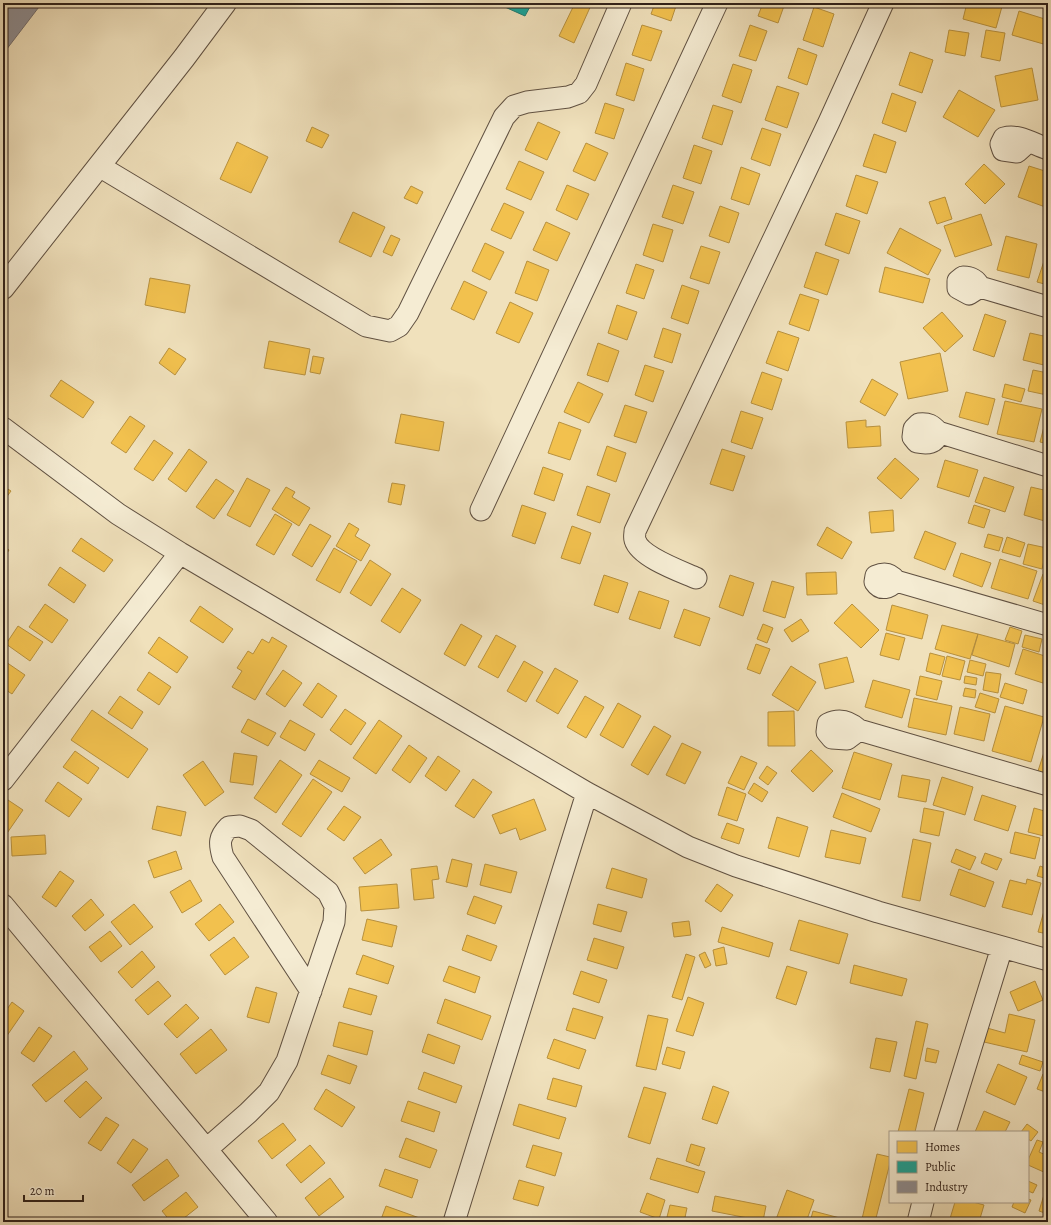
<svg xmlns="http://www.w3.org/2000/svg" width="1051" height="1225" viewBox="0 0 1051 1225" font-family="Alegreya,serif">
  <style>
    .homes { fill: #f2c14e; stroke: #b8913e }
    .public { fill: #17a398; stroke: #1e7c72 }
    .industry { fill: #8d8d92; stroke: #716d6e }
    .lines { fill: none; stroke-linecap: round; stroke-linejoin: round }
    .minor-casing { stroke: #605142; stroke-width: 23 }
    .tertiary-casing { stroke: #605142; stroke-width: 24 }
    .minor { stroke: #f5ecd3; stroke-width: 21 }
    .tertiary { stroke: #f5ecd3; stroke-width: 22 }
  </style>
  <rect width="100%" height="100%" fill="#f0e1bc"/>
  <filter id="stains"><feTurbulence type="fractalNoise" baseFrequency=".005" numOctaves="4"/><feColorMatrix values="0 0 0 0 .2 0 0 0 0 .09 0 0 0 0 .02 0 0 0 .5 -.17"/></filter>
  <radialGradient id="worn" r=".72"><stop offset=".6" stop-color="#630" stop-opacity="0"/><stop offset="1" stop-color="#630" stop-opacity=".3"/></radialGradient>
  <!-- homes -->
  <path class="homes" d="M575,3h17l-18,40 -15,-7z
    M655,3h22l-6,18 -20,-7z
    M763,3h22l-7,20 -20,-7z
    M967,3h36l-7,25 -33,-9z
    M814,7l20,7 -11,33 -20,-7z
    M1019,11l29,9 -1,25 -35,-10z
    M642,25l20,6 -11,30 -19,-6z
    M750,25l17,6 -11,30 -17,-5z
    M949,30l20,3 -4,23 -20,-4z
    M986,30l19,3 -5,28 -19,-4z
    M798,48l19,7 -10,30 -19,-7z
    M910,52l23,8 -11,33 -23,-8z
    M626,63l18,6 -10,32 -18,-6z
    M733,64l19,6 -11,33 -19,-7z
    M1032,68l6,32 -37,7 -6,-31z
    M777,86l22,7 -12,35 -22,-8z
    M959,90l36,20 -17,27 -35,-20z
    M892,93l24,9 -10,30 -24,-9z
    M605,103l19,6 -10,30 -19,-6z
    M713,105l20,6 -11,34 -20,-7z
    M538,122l22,10 -13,28 -22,-10z
    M312,127l17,8 -7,13 -16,-7z
    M762,128l19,6 -11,32 -19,-7z
    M874,134l22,8 -10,31 -23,-7z
    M237,142l31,15 -17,36 -31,-14z
    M586,143l22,10 -13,28 -22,-10z
    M694,145l18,6 -11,33 -18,-6z
    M519,161l25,11 -13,28 -25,-11z
    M984,164l21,20 -20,20 -20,-20z
    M1029,166l19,6v36l-30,-11z
    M741,167l19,7 -11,31 -18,-6z
    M856,175l22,7 -11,32 -21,-8z
    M567,185l22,9 -12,26 -21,-10z
    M673,185l21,7 -11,32 -21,-7z
    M411,186l12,6 -6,12 -13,-6z
    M945,197l7,22 -15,5 -8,-22z
    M504,203l20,9 -13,27 -20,-9z
    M720,206l19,7 -10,30 -20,-7z
    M353,212l32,15 -14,30 -32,-15z
    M836,213l24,8 -11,33 -24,-9z
    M981,214l11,31 -37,12 -11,-31z
    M546,222l24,11 -13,28 -24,-11z
    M653,224l20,6 -10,32 -20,-7z
    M900,228l41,22 -13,25 -41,-22z
    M391,235l9,4 -8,17 -9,-4z
    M1006,236l31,8 -8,34 -32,-8z
    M485,243l19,9 -14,28 -18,-9z
    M701,246l19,6 -11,32 -19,-6z
    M816,252l23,8 -12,35 -23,-8z
    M527,261l22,9 -12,31 -22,-8z
    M1044,261l4,1v23l-11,-3z
    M636,264l18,6 -10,29 -18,-6z
    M885,267l45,12 -7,24 -44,-11z
    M150,278l40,7 -5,28 -40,-8z
    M464,281l23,11 -13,28 -23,-11z
    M682,285l17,6 -11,33 -17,-6z
    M800,294l19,6 -10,31 -20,-7z
    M510,302l23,11 -14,30 -23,-10z
    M617,305l20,7 -10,28 -19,-7z
    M942,312l21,24 -18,16 -22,-24z
    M985,314l21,7 -12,36 -21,-7z
    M663,328l18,6 -9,29 -18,-6z
    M778,331l21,7 -11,33 -22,-8z
    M1030,333l18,4v29l-25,-6z
    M269,341l41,8 -5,26 -41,-7z
    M598,343l21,8 -11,31 -21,-7z
    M169,348l17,11 -11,16 -16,-12z
    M940,353l8,38 -40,8 -8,-37z
    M313,356l11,2 -4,16 -10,-2z
    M645,365l19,6 -11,31 -18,-7z
    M1033,370l15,3 -1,22 -19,-4z
    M762,372l20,7 -10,31 -21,-7z
    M872,379l26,15 -13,22 -25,-14z
    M61,380l33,22 -11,16 -33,-22z
    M578,382l25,12 -14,29 -25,-11z
    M1005,384l20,5 -4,13 -19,-5z
    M966,392l29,7 -7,26 -29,-8z
    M1005,401l37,8 -8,33 -37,-8z
    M625,405l22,7 -11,31 -22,-7z
    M741,411l22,7 -11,31 -21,-7z
    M401,414l43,8 -5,29 -44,-8z
    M1047,415h1v29l-8,-2z
    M130,416l15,10 -19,27 -15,-10z
    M866,420v7l14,-1 1,20 -33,2 -2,-26z
    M559,422l22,8 -11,30 -22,-7z
    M154,440l19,13 -20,28 -19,-12z
    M607,446l19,7 -10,29 -19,-7z
    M189,449l18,13 -21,30 -18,-13z
    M722,449l23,7 -12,35 -23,-7z
    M895,458l24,21 -18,20 -24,-21z
    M945,460l33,10 -9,27 -32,-10z
    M543,467l20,7 -9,27 -20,-7z
    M984,477l30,10 -9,25 -30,-10z
    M247,478l23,12 -20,37 -23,-12z
    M216,479l18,12 -20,28 -18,-12z
    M392,483l13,2 -4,20 -13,-3z
    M3,486l8,5 -8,11z
    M587,486l23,8 -10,29 -23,-8z
    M286,487l9,5 -3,5 18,11 -11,18 -27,-17z
    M1031,487l17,4v31l-24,-7z
    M522,505l24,8 -11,31 -23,-8z
    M974,505l16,5 -6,18 -16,-5z
    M893,510l1,21 -23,2 -2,-21z
    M275,514l17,10 -18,31 -18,-10z
    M349,523l10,6 -4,7 15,9 -9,16 -25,-15z
    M310,524l21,12 -19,31 -20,-12z
    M572,526l19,7 -11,31 -19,-6z
    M827,527l25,15 -10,17 -25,-14z
    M925,531l31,12 -11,27 -31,-12z
    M988,534l15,4 -4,13 -15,-4z
    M1007,537l18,6 -5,14 -18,-5z
    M81,538l32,22 -9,12 -32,-21z
    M1028,544l19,4 -5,21 -19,-5z
    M3,545l6,5 -6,9z
    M334,548l23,13 -17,32 -24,-13z
    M961,553l30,10 -9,24 -29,-11z
    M1000,559l37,12 -9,28 -37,-11z
    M370,560l21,14 -20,32 -21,-13z
    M60,567l26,18 -12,18 -26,-18z
    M836,572l1,22 -30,1 -1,-22z
    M1043,574l5,1v31l-15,-5z
    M604,575l24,8 -10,30 -24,-8z
    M730,575l24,8 -11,33 -24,-9z
    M772,581l22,6 -9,31 -22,-7z
    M402,588l19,12 -21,33 -19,-12z
    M639,591l30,10 -9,28 -31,-10z
    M45,604l23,16 -16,23 -23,-16z
    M852,604l27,26 -18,18 -27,-25z
    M892,605l36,10 -6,24 -36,-9z
    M200,606l33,23 -10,14 -33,-22z
    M684,609l26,9 -10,28 -26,-9z
    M801,619l8,12 -17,11 -8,-12z
    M461,624l21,12 -17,30 -21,-12z
    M763,624l10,4 -6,15 -10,-4z
    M942,625l36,9 -8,25 -35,-10z
    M18,626l25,16 -13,19 -24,-17z
    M1010,627l12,4 -4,13 -13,-4z
    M886,633l19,5 -6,22 -19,-5z
    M978,634l37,10 -6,23 -37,-12z
    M496,635l20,11 -18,32 -20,-11z
    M1025,635l17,4 -3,13 -17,-5z
    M159,637l29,20 -11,16 -29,-20z
    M272,637l15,9 -32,54 -23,-13 10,-16 -5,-3 11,-17 5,3 9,-15 7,4z
    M756,644l14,5 -10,25 -13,-5z
    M1023,649l25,8v20l-2,7 -31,-10z
    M930,653l15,4 -5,18 -14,-4z
    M947,656l18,5 -5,19 -18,-4z
    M847,657l7,25 -29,7 -6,-25z
    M3,660l22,15 -13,19 -9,-6z
    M970,660l16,4 -3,12 -16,-4z
    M524,661l19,11 -17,30 -19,-11z
    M791,666l25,16 -18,29 -26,-16z
    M555,668l23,13 -20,33 -22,-13z
    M283,670l19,13 -17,24 -19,-13z
    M149,672l22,15 -12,18 -22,-15z
    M986,672l15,2 -3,19 -15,-3z
    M920,676l22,5 -5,19 -21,-5z
    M965,676l12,2 -1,7 -12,-2z
    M873,680l37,10 -8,28 -37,-11z
    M318,683l19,13 -15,22 -19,-13z
    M1005,683l22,7 -4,14 -23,-7z
    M965,688l11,2 -1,8 -12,-2z
    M980,693l19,6 -4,14 -20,-6z
    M120,696l23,16 -11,17 -24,-16z
    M585,696l19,11 -18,31 -19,-11z
    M914,698l38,8 -6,29 -38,-8z
    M618,703l23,13 -18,32 -23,-13z
    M1005,706l39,11 -13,45 -39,-11z
    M960,707l30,7 -6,27 -30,-7z
    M345,709l21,14 -15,22 -21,-15z
    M92,710l56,39 -20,29 -57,-38z
    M794,711l1,35h-27v-34z
    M248,719l28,14 -8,13 -27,-14z
    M290,720l25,14 -10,17 -25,-14z
    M379,720l23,16 -26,38 -23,-16z
    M654,726l17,10 -23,39 -17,-10z
    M1048,740v34l-10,-3z
    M682,743l19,9 -16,32 -19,-9z
    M409,745l18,13 -17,25 -18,-13z
    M811,750l22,21 -20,21 -22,-21z
    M75,751l24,17 -11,16 -25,-17z
    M854,752l38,12 -12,36 -38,-12z
    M234,753l23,3 -4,29 -23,-3z
    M438,756l22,15 -14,20 -21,-15z
    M741,756l16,7 -13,27 -16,-7z
    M280,760l22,15 -26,38 -22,-15z
    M319,760l31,18 -8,14 -32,-18z
    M203,761l21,31 -19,14 -22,-31z
    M767,766l10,7 -9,12 -9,-7z
    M902,775l28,5 -4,22 -28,-5z
    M942,777l31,10 -8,28 -32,-10z
    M313,779l19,13 -31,45 -19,-13z
    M473,779l19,13 -18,26 -19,-12z
    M58,782l24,17 -13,18 -24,-16z
    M754,783l14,9 -6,10 -14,-9z
    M727,787l19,7 -9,27 -19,-6z
    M842,793l38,16 -9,23 -38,-15z
    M982,795l34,11 -8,25 -34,-11z
    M5,798l18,12 -20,29v-38z
    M534,799l12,31 -26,10 -4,-12 -16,6 -8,-19z
    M157,806l29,6 -5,24 -29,-7z
    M344,806l17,11 -17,24 -17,-12z
    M924,808l20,4 -5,24 -19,-4z
    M1034,808l14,4v25l-20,-5z
    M777,817l31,10 -9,30 -31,-9z
    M727,823l17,6 -5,15 -18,-6z
    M831,830l35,8 -6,26 -35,-7z
    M1015,832l25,6 -5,21 -25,-6z
    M45,835l1,19 -34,2 -1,-19z
    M381,839l11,16 -27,19 -12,-16z
    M913,839l18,4 -11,58 -18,-4z
    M956,849l20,8 -6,13 -19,-8z
    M176,851l6,18 -28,9 -6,-17z
    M985,853l17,6 -5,11 -16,-7z
    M452,859l20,5 -5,23 -21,-5z
    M485,864l32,8 -6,21 -31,-8z
    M437,866l2,13 -7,1 2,18 -20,2 -3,-31z
    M1040,866l8,3v10l-11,-3z
    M612,868l35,11 -5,19 -36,-10z
    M959,869l35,13 -9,25 -35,-12z
    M60,871l14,10 -18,26 -14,-10z
    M1027,879l14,4 -9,32 -30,-8 8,-27 16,4z
    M190,880l12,21 -20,12 -12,-21z
    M397,884l2,24 -38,3 -2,-24z
    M717,884l16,11 -12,17 -16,-11z
    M474,896l28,10 -7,18 -28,-10z
    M1048,897v37l-10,-2z
    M91,899l13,16 -19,16 -13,-15z
    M134,904l19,23 -23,18 -19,-23z
    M220,904l14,18 -25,19 -14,-17z
    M598,904l29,8 -6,20 -28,-8z
    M367,919l30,7 -5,21 -30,-7z
    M799,920l49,14 -9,30 -49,-14z
    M689,921l2,14 -17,2 -2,-14z
    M722,927l51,16 -4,14 -51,-15z
    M110,931l12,15 -21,16 -12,-15z
    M467,935l30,11 -6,15 -29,-11z
    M234,937l15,20 -24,18 -15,-20z
    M594,938l30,9 -7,22 -30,-9z
    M724,947l3,17 -11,2 -3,-16z
    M142,951l13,16 -23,21 -14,-16z
    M705,952l6,13 -6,3 -6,-13z
    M686,954l9,3 -13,43 -10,-3z
    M363,955l31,11 -6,18 -32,-10z
    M854,965l53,14 -5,17 -52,-13z
    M449,966l31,11 -5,16 -32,-12z
    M787,966l20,6 -11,33 -20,-7z
    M581,971l26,9 -8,23 -26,-9z
    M158,981l13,15 -23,19 -13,-15z
    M1035,981l8,19 -25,11 -8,-19z
    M256,987l21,6 -8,30 -22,-6z
    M349,988l28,8 -6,19 -28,-8z
    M688,997l16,6 -11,33 -17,-5z
    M445,999l46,17 -9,24 -45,-17z
    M12,1002l12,9 -20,29 -1,-25z
    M186,1004l13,14 -22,20 -13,-14z
    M573,1008l30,9 -8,22 -29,-9z
    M1009,1014l26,6 -8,32 -43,-10 3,-14 18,5z
    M648,1015l20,4 -12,51 -20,-4z
    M916,1021l12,3 -12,55 -12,-3z
    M339,1022l34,9 -6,24 -34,-9z
    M39,1027l13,9 -18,26 -13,-9z
    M211,1029l16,21 -31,24 -16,-20z
    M428,1034l32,12 -6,18 -32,-12z
    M876,1038l21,4 -7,30 -20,-4z
    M554,1039l32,11 -7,19 -32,-11z
    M667,1047l18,5 -5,17 -18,-5z
    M927,1048l12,3 -3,12 -11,-2z
    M74,1051l14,18 -42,33 -14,-17z
    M328,1055l29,11 -7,18 -29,-10z
    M1022,1055l21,7 -3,9 -21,-7z
    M998,1064l29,13 -12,28 -29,-13z
    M424,1072l38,14 -6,17 -38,-14z
    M1043,1074l5,2v17l-11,-4z
    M553,1078l29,8 -6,21 -29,-8z
    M86,1081l16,17 -22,20 -16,-17z
    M713,1086l16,6 -12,32 -15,-5z
    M644,1087l22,6 -16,51 -22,-7z
    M326,1089l29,18 -13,20 -28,-18z
    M909,1089l15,4 -9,39h-17z
    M408,1101l32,11 -6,20 -33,-11z
    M519,1104l47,14 -7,21 -46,-14z
    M984,1111l26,11 -5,10h-30z
    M106,1117l13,8 -18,26 -13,-8z
    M283,1123l13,17 -24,19 -14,-18z
    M1027,1124l11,8 -7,9 -3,-2v-7h-7z
    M406,1138l31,12 -7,18 -31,-11z
    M133,1139l15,10 -17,24 -14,-10z
    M1037,1140l6,2 -4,10 9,4 -2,17 -18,-8v-5z
    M691,1144l14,4 -6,18 -13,-5z
    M310,1145l15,18 -24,20 -15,-18z
    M533,1145l29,8 -7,23 -29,-9z
    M877,1154l13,3v6l-15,59 -13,-3z
    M657,1158l48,14 -7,21 -48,-14z
    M167,1159l12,17 -35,25 -12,-16z
    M385,1169l33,11 -6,18 -33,-12z
    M330,1178l14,19 -25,19 -14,-18z
    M519,1180l25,7 -6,19 -25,-7z
    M1028,1181l9,4 -4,8 -5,-2z
    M1047,1185h1v29l-9,-3z
    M787,1190l27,10 -8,22h-31z
    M186,1192l12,15 -19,15h-8l-9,-11z
    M647,1193l18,7 -6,19 -19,-7z
    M715,1196l51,10 -3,15 -51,-10z
    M1028,1199l3,1 -6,13 -13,-6 2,-5h14z
    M955,1202h18l11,3 -5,17h-30z
    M670,1205l17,3 -3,14 -18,-1z
    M386,1206l42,15 -1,1h-47z
    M813,1211l27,7 -1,4h-29z"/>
  <!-- public -->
  <path class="public" d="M496,3h36l-7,13z"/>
  <!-- industry -->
  <path class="industry" d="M3,3h39l-39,51z"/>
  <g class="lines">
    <defs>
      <path id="minor" d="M1027,143l-10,9 -14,-2 -2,-6 3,-6c15,-4 29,6 44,11
        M99,166l267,160 24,5 9,-5 9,-13 96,-196 10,-11 13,-4 41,-5 11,-4 7,-9 35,-81
        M980,287l-11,7 -11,-6v-7l5,-4c9,0 13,3 17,10l68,20
        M3,428l115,86 62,39 407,240 101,54 48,19 142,46 170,48
        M938,432c-2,12 -11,12 -21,10l-4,-5 1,-8 5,-5c9,-1 13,1 19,8l110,34
        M481,510l236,-507
        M696,578c-16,-7 -56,-21 -61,-38 -1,-3 0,-6 0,-9l194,-409 54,-119
        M896,581c-7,7 -15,10 -21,1l1,-6c9,-4 14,-3 20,5l152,44
        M859,730l-12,9 -15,-1 -5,-6 1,-8c12,-6 21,-3 31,6l189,55
        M3,780l177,-227
        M3,905l264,317
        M945,1132l57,-185
        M208,1148l40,-35 21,-21 18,-31 47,-139 1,-16 -7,-14 -77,-62 -11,-4 -11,1c-10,10 -10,16 -6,30l88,134
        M454,1222l133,-429
        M918,1222l5,-20"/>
      <path id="tertiary" d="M3,288l181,-230 41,-55"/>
    </defs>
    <!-- minor casing -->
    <use href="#minor" class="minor-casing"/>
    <!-- tertiary casing -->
    <use href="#tertiary" class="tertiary-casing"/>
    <!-- minor -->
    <use href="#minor" class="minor"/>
    <!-- tertiary -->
    <use href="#tertiary" class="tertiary"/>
  </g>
  <!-- margin -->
  <rect width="1051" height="1225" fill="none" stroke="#f0e1bc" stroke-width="16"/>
  <rect x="4" y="4" width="1043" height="1217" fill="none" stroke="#30211a" stroke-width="2"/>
  <rect x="8" y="8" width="1035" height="1209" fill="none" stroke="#30211a"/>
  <!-- legend -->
  <rect x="889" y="1131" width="140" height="72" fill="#f5ecd3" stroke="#a69b89"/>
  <rect x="897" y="1141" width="20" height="12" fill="#f2c14e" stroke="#a69b89"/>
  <text x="925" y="1151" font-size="12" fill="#30211a">Homes</text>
  <rect x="897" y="1161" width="20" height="12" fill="#17a398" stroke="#a69b89"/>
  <text x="925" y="1171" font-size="12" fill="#30211a">Public</text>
  <rect x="897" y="1181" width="20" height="12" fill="#8d8d92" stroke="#a69b89"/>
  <text x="925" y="1191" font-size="12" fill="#30211a">Industry</text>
  <!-- scale -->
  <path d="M24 1195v6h59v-6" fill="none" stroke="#30211a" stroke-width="2"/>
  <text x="30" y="1195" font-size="12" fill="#30211a" stroke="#f5ecd3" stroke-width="3" paint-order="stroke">20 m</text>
  <rect width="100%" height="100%" filter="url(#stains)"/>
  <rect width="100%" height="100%" fill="url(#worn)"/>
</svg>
